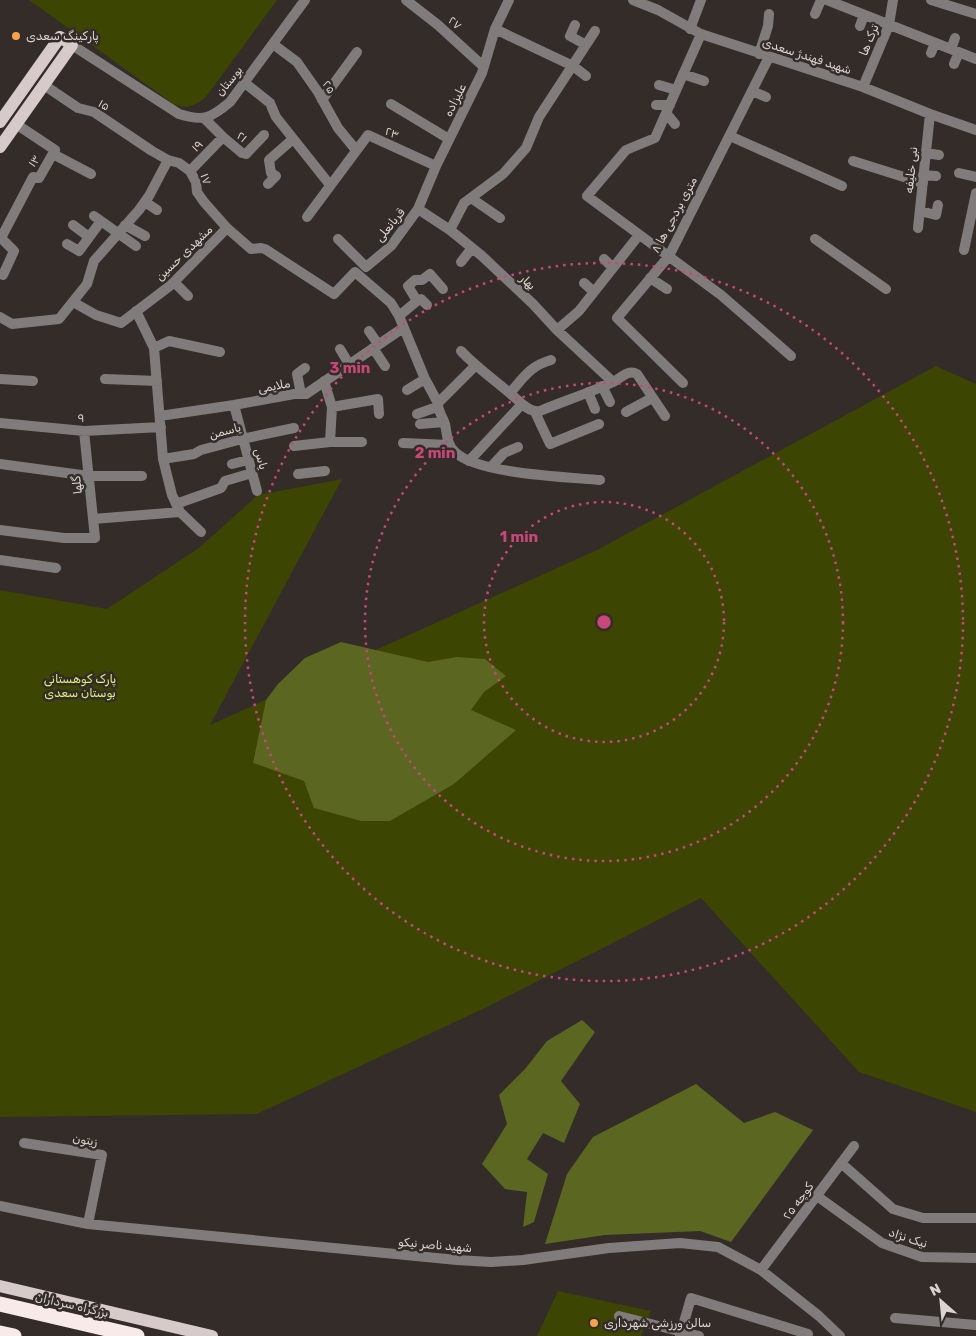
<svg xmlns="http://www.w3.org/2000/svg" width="976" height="1336" viewBox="0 0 976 1336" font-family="Rubik,Cairo,sans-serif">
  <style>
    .green { fill: #3c4501 }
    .forest { fill: #5b6621 }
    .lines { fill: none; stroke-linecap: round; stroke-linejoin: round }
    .minor { stroke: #817c7c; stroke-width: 10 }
    .major { stroke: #d6cbca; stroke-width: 12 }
    .highway { stroke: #f7eae9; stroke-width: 15 }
    .ring { fill: none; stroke: #c84779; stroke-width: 2.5; stroke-dasharray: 2.5 5 }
    .poi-dot { fill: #f7a149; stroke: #342c28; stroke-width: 2 }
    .labels { text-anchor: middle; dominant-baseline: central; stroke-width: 5; stroke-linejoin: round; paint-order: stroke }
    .street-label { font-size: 12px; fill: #dad5d2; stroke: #342c28 }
    .poi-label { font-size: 12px; fill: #dad5d2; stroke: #342c28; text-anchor: start }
    .park-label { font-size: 12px; fill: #dbef78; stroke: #342c28 }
    .centre { fill: #c84779; stroke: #342c28; stroke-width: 2.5 }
    .ring-label { font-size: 15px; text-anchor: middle; font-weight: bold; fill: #c84779; stroke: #342c28; stroke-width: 5; stroke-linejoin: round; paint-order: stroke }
  </style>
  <rect width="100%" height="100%" fill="#342c28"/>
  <!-- green -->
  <path class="green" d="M29,0h248l-71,97c-10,9 -18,11 -31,8z
    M936,366l40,18v728l-117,-40 -158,-174 -216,110 -228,106 -257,3v-527l107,19 92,-61 59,-53 84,-16 -132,246 387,-175z
    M558,1291l93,20 -10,25h-104z"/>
  <!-- forest -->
  <path class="forest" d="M341,642l87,20 29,-5 28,2 21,17 -22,16 -13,18 45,20 -62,54 -64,37h-29l-47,-13 -10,-27 -51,-18 13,-63 12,-16 27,-26z
    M582,1020l13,12 -34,49 19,23 -16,39 -21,-10 -16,26 21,15 -14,48 -11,5 4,-35 -22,-3 -23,-25 25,-40 -8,-29 26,-26 22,-28z
    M696,1084l48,39 31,-11 38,18 -82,112 -31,-11 -95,4 -60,9 22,-70 26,-37z"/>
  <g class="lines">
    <!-- minor -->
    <path class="minor" d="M406,0l32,25 46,42
      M633,0l25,10 43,24 162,53 67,27 46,16
      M827,0l149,59
      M931,0l45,14
      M815,14l6,-14
      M575,25l-5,11 16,9
      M860,26l4,-11
      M495,29l78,37 13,10
      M690,29l11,-29
      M701,34l-46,104 -29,12 -39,46 134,99 70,61
      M273,44l24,18 21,30 20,36 18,22
      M72,45l107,69c25,8 32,4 51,-12l75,-102
      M951,49l4,-11
      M931,53l4,-10
      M759,54l9,-28 1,-12
      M954,64l5,-12
      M683,74l21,7
      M245,83l25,20 6,14 54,68
      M44,85l34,23 16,4 58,39 16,9 11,3 11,8 6,11 1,10 7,10 23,26 24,21 10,-1 4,1 69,45 21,-22 36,31 8,13 26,63 13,24c-1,7 5,14 7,21 2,10 2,21 10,28 22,22 112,25 145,28
      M659,85l17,5
      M863,87l26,-62 4,-25
      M752,91l14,6
      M322,100l35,-48
      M391,104l58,35
      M656,105h14
      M666,113l9,11
      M205,119l18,18 19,16 4,1 18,-19
      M730,136l112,50
      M926,153l13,2
      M53,154l38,20
      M853,161l70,22
      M190,171l33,-34
      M959,173l17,4
      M923,175l13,1
      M268,184l8,-8 -5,-3 -2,-13 24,-21
      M471,198l29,20
      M145,202l12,8
      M418,209l32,21 32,26 51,48 24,26 56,52
      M920,211l16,4 2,-10
      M94,216l42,30
      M307,217l61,-82 68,31
      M73,225l16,12
      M125,225l20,11
      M918,228l12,-114
      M450,230l14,-27 39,-29 23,-26 13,-31 56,-86
      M338,239l28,28 25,-21 27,-37 18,-43 46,-93 13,-44 14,-29
      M815,239l71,50
      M67,244l12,7 22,-30
      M964,250l12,-57
      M604,259l9,9
      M461,262l11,-14
      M3,275l11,-24 -13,-13 32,-61 6,1 16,-28 -39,-26
      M650,278l17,11
      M174,282l14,14
      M584,283l10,9
      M417,301l4,-2 6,6
      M73,302l23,13 25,8 50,-38 56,-57
      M136,311l18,37 9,111 9,36 8,17 21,20
      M399,316l18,-15 -9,-15 7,-6h7l8,-6 13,15
      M0,317l12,7 47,-5 28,-35 7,-23 45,-51 10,-14 19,-36
      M557,330l22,-19 60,-76
      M369,331l9,13
      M154,348l15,-7 51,11
      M373,348l12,18
      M340,349l9,15
      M461,351c19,20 41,34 61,53
      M0,379l33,2
      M105,379l52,2
      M324,381l8,26 -2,35
      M683,383l-66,-65 52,-62 100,-199
      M602,386l8,16
      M407,390l18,-11
      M588,392l7,17
      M510,393c14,-16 20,-27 41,-33
      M301,394l-4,-20 8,-6
      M438,403l37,-37
      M234,405l23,86
      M332,407l46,-8 1,15
      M535,412l15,32 49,-20
      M626,412l26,-14
      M417,414l20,-7
      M160,416l74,-11 60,-11h12l97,-66
      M0,423l84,8 77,-4
      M420,424l24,-2
      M403,443l46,2
      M294,446l36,-4h32
      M163,459l31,-5 7,-4 41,-11 52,-11
      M469,461l53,-57c5,4 10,8 18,7 24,-10 49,-18 73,-29 8,-4 15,-13 24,-8l28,42
      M0,464l89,12h53
      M232,464l16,-4
      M491,467l13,-14 14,-6
      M298,474l27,-3
      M176,504l45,-16 4,-7 27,-8
      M93,519l87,-7
      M0,530l64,8h31l-11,-107
      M0,560l56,8
      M24,1143l78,12 -14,69
      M841,1163l52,46 30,9h53
      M817,1196l65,47 40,14 54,1
      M0,1206l88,18 369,36 34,2 32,-2 86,-12 71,-5 38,4 43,23 58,46 21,20
      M761,1270l93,-124
      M619,1316l80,20
      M895,1318l81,7
      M680,1336l11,-38 117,36"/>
    <!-- major -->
    <path class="major" d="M0,122l60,-85 12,8 -72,102
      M0,1286l212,50"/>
    <!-- highway -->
    <path class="highway" d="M0,1304l137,32
      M0,1333l14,3"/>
  </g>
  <!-- distance rings -->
  <g class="ring">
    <circle cx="604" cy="622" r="120"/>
    <circle cx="604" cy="622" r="239"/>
    <circle cx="604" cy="622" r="359"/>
  </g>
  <!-- markers -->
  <g class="poi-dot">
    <circle cx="16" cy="36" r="5"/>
    <circle cx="594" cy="1323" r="5"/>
  </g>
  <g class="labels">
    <!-- street labels -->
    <g class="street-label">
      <text transform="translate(455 23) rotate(43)">۲۷</text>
      <text transform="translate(869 40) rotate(-68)">ترک ها</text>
      <text transform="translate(807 56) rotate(18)">شهید فهندژ سعدی</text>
      <text transform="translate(229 81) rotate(-51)">بوستان</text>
      <text transform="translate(329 87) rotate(58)">۲۵</text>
      <text transform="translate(455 100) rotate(-63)">علیزاده</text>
      <text transform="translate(104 105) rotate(29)">۱۵</text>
      <text transform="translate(392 133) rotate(24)">۲۳</text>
      <text transform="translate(242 137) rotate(39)">۲۱</text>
      <text transform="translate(197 146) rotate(-46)">۱۹</text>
      <text transform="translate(34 161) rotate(-55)">۱۳</text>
      <text transform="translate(911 170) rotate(-84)">نبی خلیفه</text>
      <text transform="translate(206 179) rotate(70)">۱۷</text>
      <text transform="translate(674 215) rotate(-62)">۸ متری بردجی ها</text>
      <text transform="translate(390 225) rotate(-51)">قربانعلی</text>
      <text transform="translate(184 253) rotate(-44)">مشهدی حسین</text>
      <text transform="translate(528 282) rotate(44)">بهار</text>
      <text transform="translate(274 386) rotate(-10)">ملایمی</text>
      <text transform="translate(81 418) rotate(3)">۹</text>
      <text transform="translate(225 431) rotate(-15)">یاسمن</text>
      <text transform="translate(261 459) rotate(74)">یاس</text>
      <text transform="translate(77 485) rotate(-96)">گلها</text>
      <text transform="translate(85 1140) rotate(9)">زیتون</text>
      <text transform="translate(798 1201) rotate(-53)">کوچه ۲۵</text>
      <text transform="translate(908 1238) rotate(18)">نیک نژاد</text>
      <text transform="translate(435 1245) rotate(5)">شهید ناصر نیکو</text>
      <text transform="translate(72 1305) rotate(13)">بزرگراه سرداران</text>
    </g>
    <!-- poi labels -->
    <g class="poi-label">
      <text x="26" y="36">پارکینگ سعدی</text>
      <text x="604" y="1323">سالن ورزشی شهرداری</text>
    </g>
    <!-- park labels -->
    <g class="park-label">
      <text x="80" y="679">پارک کوهستانی<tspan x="80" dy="14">بوستان سعدی</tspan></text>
    </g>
  </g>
  <circle cx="604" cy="622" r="8" class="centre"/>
  <g class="ring-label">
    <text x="350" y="373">3 min</text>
    <text x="435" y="458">2 min</text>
    <text x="519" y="542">1 min</text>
  </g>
  <!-- north arrow -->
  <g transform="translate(941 1301) rotate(333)" stroke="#342c28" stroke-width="4" paint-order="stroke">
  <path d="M0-4L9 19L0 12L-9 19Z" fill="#dad5d2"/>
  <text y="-8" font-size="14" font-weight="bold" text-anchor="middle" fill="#dad5d2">N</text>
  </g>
</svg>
